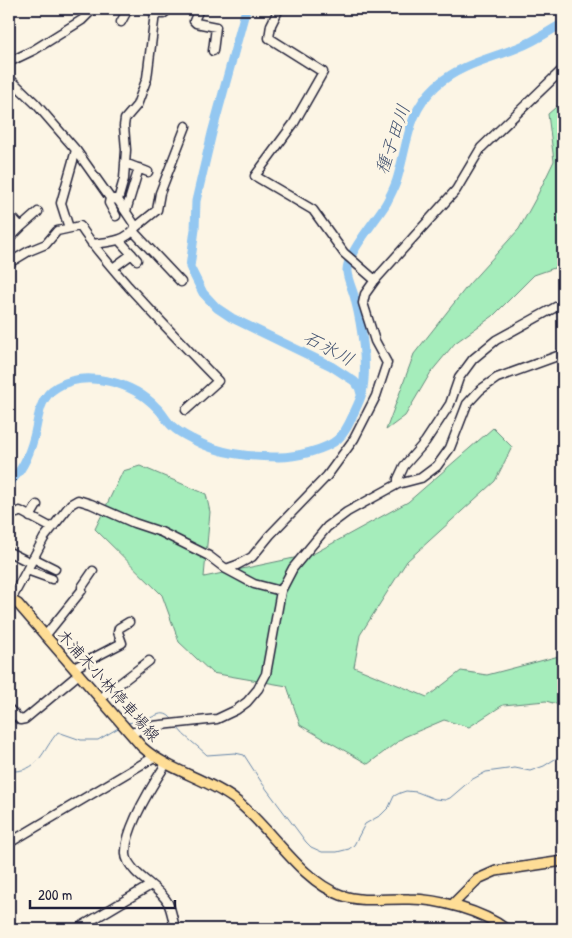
<svg xmlns="http://www.w3.org/2000/svg" width="572" height="938" viewBox="0 0 572 938" font-family="'Patrick Hand','Klee One',sans-serif">
  <style>
    .green { fill: #a5edbb; stroke: #64887b }
    .lines { fill: none; stroke-linecap: round; stroke-linejoin: round }
    .stream { stroke: #6685a8; stroke-width: 1 }
    .river { stroke: #93c7f1; stroke-width: 9 }
    .minor-casing { stroke: #22223b; stroke-width: 11 }
    .major-casing { stroke: #22223b; stroke-width: 12 }
    .minor { stroke: #fcf5e5; stroke-width: 8 }
    .major { stroke: #fedd96; stroke-width: 9 }
    .labels { text-anchor: middle; dominant-baseline: central; stroke-width: 5; stroke-linejoin: round; paint-order: stroke }
    .street-label { font-size: 16px; fill: #22223b; stroke: #fcf5e5 }
    .water-label { font-size: 18px; font-style: italic; fill: #445472; stroke: #fcf5e5 }
  </style>
  <rect width="100%" height="100%" fill="#fcf5e5"/>
  <filter id="ink" filterUnits="userSpaceOnUse"><feTurbulence type="fractalNoise" baseFrequency=".02" numOctaves="2"/><feDisplacementMap in="SourceGraphic" scale="10" xChannelSelector="R" yChannelSelector="G"/><feConvolveMatrix kernelMatrix="1 2 1 2 8 2 1 2 1" color-interpolation-filters="sRGB"/></filter>
  <g filter="url(#ink)">
    <!-- green -->
    <path class="green" d="M563,101v164l-29,10 -41,41 -38,27 -24,29 -26,44 -19,14 28,-76 55,-70 50,-55 17,-31 18,-37 -6,-47z
      M493,428l19,19 -17,34 -88,80 -47,74 -6,32 73,30 34,-26 26,4 72,-19 4,1v49l-17,-5 -43,4 -34,22 -25,-7 -40,17 -36,27 -68,-39 -13,-39 -75,-13 -33,-31 -17,-47 -67,-66 28,-58 17,-5 66,28 4,18 -6,65 109,-23 95,-52z"/>
    <g class="lines">
      <!-- stream -->
      <path class="stream" d="M128,723c6,-1 12,-2 17,-3 10,-3 18,-12 27,-1
        M177,727c8,11 20,18 30,28l28,-2 9,2 18,28 44,59 5,5 11,5h15l12,-3 5,-4 11,-21 16,-9 8,-8 5,-11 6,-3 6,-2 11,1 18,7 10,1 5,-2 21,-18 15,-8 29,-4 15,3 14,-5 19,-12
        M9,771c31,2 33,-21 49,-39l23,8h17l22,-13"/>
      <!-- river -->
      <path class="river" d="M246,9l-34,124 -16,68 -1,28 -5,38 13,26 14,15 15,10 99,48 23,15 5,6 2,7
        M9,482c13,-10 21,-30 25,-45 5,-19 4,-39 23,-50 30,-18 77,-4 100,21 6,5 9,13 15,18 5,5 14,10 20,13 27,15 57,18 87,18 16,0 47,-7 59,-18 7,-6 11,-15 15,-24 3,-7 7,-14 9,-22 6,-27 0,-67 -7,-94 -2,-9 -7,-18 -8,-27 -2,-17 31,-54 40,-70 4,-8 9,-17 11,-26 10,-35 10,-64 38,-90 23,-21 53,-27 81,-38 17,-6 31,-16 46,-25
        M367,929l4,-1 9,1"/>
      <defs>
        <path id="minor" d="M149,9l6,4 8,1 6,-5
          M199,9l-5,12 2,2 20,4 -3,24
          M279,9l-8,16 -2,13 54,34 -29,51 -39,53 58,34 31,43 31,27
          M121,22l7,-13
          M9,62l25,-12 48,-30 11,-11
          M9,78l27,26 40,46 34,48 -1,5 7,13
          M125,163l23,9
          M118,200l6,-21 2,-29 -2,-24 1,-7 12,-14 10,-27 8,-65
          M126,211l13,-43
          M9,214l12,13 -12,12
          M21,227l17,-15
          M136,227l21,-17 3,-17 26,-67
          M69,228l-8,-25 15,-53
          M133,231l48,51
          M119,240l18,20
          M92,244c16,-2 34,-2 44,-17l-18,-27 -4,-1
          M9,263l20,-12 17,-7 11,-13 23,-5c14,22 31,40 48,60 29,32 60,64 90,95l-32,29
          M113,268l19,-14
          M398,484v-5l6,-13 21,-24 25,-38 9,-26 14,-19 23,-19 67,-37
          M17,513l3,-2 32,17
          M30,517l7,-12
          M9,552l22,11
          M33,558l22,11
          M226,569l11,-4 15,-8 18,-22 57,-59 27,-37 22,-43 11,-33 -12,-22 -12,-38 2,-9 10,-14 81,-90 25,-42 80,-77
          M27,570l25,9
          M11,600l33,-62 27,-34 7,-4 13,4 43,19 27,9 48,24 17,13 28,15 27,7
          M45,636l37,-46v-3l11,-16
          M74,668l48,-25 -4,-11 1,-4 10,-6
          M101,698l48,-37
          M9,709l11,11 5,-1 54,-45
          M131,733l21,-7 65,-7 19,-9 11,-8 11,-13 8,-15 15,-83 12,-23 34,-41 20,-15 51,-28 23,-6 16,-12 13,-18 17,-44 13,-14 17,-12 66,-24
          M166,764c-13,20 -40,63 -40,87 -1,8 4,14 9,20 10,11 26,19 33,32 4,8 5,18 7,26
          M9,843l145,-86
          M77,929l74,-44"/>
        <path id="major" d="M9,600h2l7,4 124,143c27,24 64,31 92,52 36,27 65,81 107,96 21,8 46,3 68,4 30,0 73,12 97,30
          M452,905l26,-26 18,-8 67,-10"/>
      </defs>
      <!-- minor casing -->
      <use href="#minor" class="minor-casing"/>
      <!-- major casing -->
      <use href="#major" class="major-casing"/>
      <!-- minor -->
      <use href="#minor" class="minor"/>
      <!-- major -->
      <use href="#major" class="major"/>
    </g>
  </g>
  <g class="labels">
    <!-- street labels -->
    <g class="street-label">
      <text transform="translate(109 685) rotate(48)">木浦木小林停車場線</text>
    </g>
    <!-- water labels -->
    <g class="water-label">
      <text transform="translate(392 139) rotate(-71)">種子田川</text>
      <text transform="translate(329 348) rotate(28)">石氷川</text>
    </g>
  </g>
  <!-- margin -->
  <rect width="572" height="938" fill="none" stroke="#fcf5e5" stroke-width="30"/>
  <rect x="15" y="15" width="542" height="908" fill="none" stroke="#22223b" stroke-width="2" filter="url(#ink)"/>
  <!-- scale -->
  <path d="M30 900v8h145v-8" fill="none" stroke="#22223b" stroke-width="2.5"/>
  <text x="38" y="900" font-size="15" fill="#22223b" stroke="#fcf5e5" stroke-width="4" paint-order="stroke">200 m</text>
</svg>
